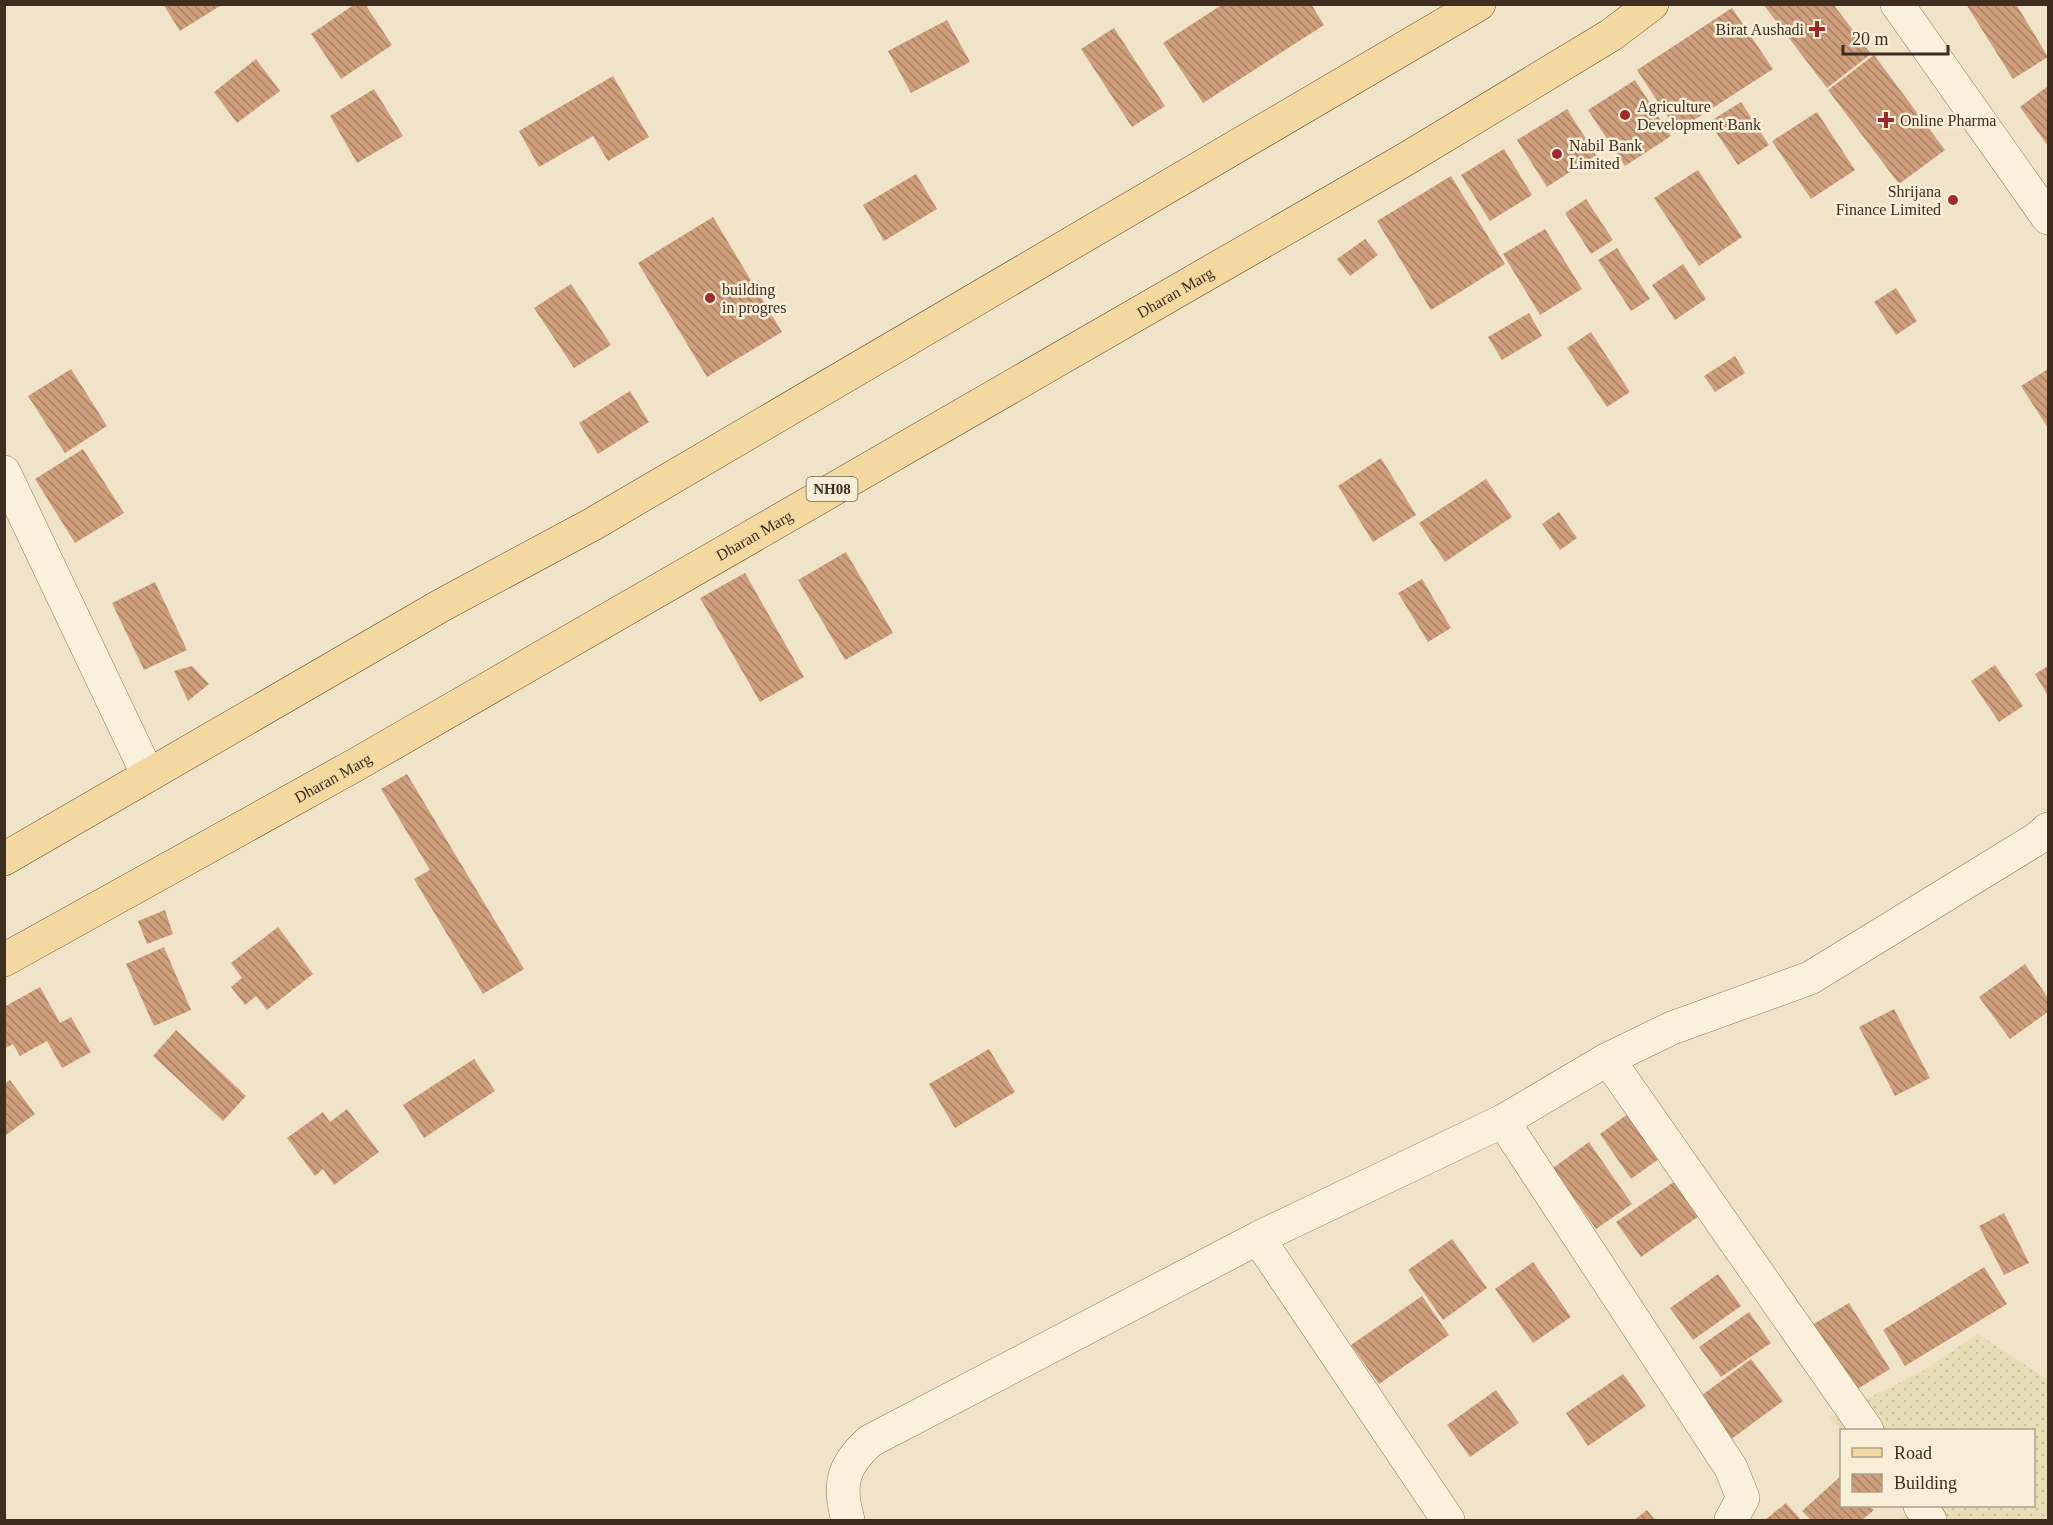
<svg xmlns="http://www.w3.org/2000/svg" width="2053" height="1525" viewBox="0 0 2053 1525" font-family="Georgia,serif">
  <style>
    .farmland { fill: url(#farmland-dots) }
    .building { fill: url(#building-back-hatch) }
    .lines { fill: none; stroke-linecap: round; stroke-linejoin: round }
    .minor-casing { stroke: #8d765c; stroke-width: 34 }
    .tertiary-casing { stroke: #8d765c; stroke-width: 34 }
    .primary-casing { stroke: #5b4430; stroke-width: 34 }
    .minor { stroke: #faf1dc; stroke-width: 33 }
    .tertiary { stroke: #faf1dc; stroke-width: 33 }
    .primary { stroke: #f3d9a0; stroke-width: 33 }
    .poi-dot { fill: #9e2a2b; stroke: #f7eed8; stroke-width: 2 }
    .labels { text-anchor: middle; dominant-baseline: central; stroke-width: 5; stroke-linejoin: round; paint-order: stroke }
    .shield { fill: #f7eed8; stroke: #756857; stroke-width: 1.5 }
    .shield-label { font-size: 15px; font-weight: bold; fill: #3d2e20 }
    .poi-label { font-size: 16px; fill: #3d2e20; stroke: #f7eed8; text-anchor: start }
    .street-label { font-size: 16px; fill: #3d2e20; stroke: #f7eed8 }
  </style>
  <defs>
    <pattern id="farmland-dots" width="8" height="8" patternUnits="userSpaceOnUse" patternTransform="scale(1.5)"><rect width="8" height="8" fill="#e6deb5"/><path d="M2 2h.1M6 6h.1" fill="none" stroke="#c6bf9b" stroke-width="1.8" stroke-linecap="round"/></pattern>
    <pattern id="building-back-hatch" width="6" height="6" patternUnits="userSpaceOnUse" patternTransform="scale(1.5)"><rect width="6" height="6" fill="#cf9f7d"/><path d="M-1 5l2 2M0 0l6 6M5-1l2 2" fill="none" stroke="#a98266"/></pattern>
  </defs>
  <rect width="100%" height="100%" fill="#f0e4c8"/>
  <!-- farmland -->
  <path class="farmland" d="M1978,1334l70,46v140h-149l10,-8 -4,-6h129v-76l-192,1 -13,-13 96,-48z"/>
  <!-- building -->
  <path class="building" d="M163,4h60l-43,27z
    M355,4h10l27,41 -51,34 -30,-45z
    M1223,4h88l13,21 -121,78 -40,-60z
    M1763,4h70l38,50 -44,34z
    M1966,4h50l32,53 -35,22z
    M1732,8l41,61 -96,62 -40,-61z
    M947,20l23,42 -59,31 -23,-42z
    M1114,28l51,78 -33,21 -51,-78z
    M1874,55l71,95 -46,34 -71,-94z
    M256,59l24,32 -43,32 -23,-31z
    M613,76l36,61 -41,24 -15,-25 -54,31 -20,-36z
    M1635,80l36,56 -46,30 -37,-56z
    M2048,86v60l-28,-39z
    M374,89l29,47 -46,27 -27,-47z
    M1741,102l28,43 -31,20 -29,-43z
    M1567,109l29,46 -49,32 -30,-47z
    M1817,112l38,58 -44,29 -39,-58z
    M1504,149l28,46 -42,26 -29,-46z
    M1698,170l44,67 -43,29 -45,-68z
    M916,174l21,35 -53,32 -21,-36z
    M1451,176l54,88 -74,46 -54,-89z
    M1586,199l27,41 -22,14 -26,-41z
    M713,217l69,115 -75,45 -69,-114z
    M1545,229l37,60 -42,26 -37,-61z
    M1365,239l13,16 -28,21 -13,-17z
    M1617,248l33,51 -19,12 -33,-51z
    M1683,264l23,35 -31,21 -23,-35z
    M571,284l40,61 -37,23 -40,-60z
    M1896,288l21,33 -21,14 -22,-33z
    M1529,313l13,23 -40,24 -14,-23z
    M1591,332l39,60 -23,15 -40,-59z
    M1735,356l10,17 -30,19 -11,-16z
    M71,369l36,57 -42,27 -37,-57z
    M2048,369v59l-27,-42z
    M630,391l19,31 -51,32 -19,-31z
    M83,449l41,64 -49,30 -40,-64z
    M1381,458l35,57 -43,27 -35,-56z
    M1486,479l26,38 -67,45 -26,-39z
    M1559,512l18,26 -17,12 -18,-26z
    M846,552l47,81 -48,27 -47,-80z
    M745,573l59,104 -44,25 -60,-104z
    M1422,579l29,49 -23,14 -30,-49z
    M155,582l32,68 -43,20 -32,-67z
    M1995,665l28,41 -24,16 -28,-41z
    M192,666l17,18 -21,17 -14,-30z
    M2048,666v30l-13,-22z
    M407,774l117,195 -41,25 -69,-115 16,-9 -49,-81z
    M165,910l8,24 -26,10 -9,-23z
    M278,927l35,47 -46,36 -11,-14 -11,9 -14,-18 11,-9 -11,-15z
    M164,947l27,63 -37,16 -28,-62z
    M2025,964l23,34v14l-38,27 -31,-42z
    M40,987l20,36 11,-6 20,35 -29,16 -15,-27 -27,15 -7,-12 -9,5v-42z
    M1894,1009l36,69 -35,18 -36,-69z
    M176,1030l70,66 -23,25 -70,-65z
    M989,1049l26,43 -60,36 -26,-44z
    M474,1059l21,32 -71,47 -21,-33z
    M10,1080l25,34 -29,21 -2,-51z
    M1636,1108l31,45 -36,26 -31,-45z
    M347,1109l32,43 -45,33 -11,-16 -8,7 -28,-38 36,-26 7,10z
    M1589,1142l43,62 -36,25 -43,-61z
    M1675,1181l24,35 -58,41 -25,-35z
    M2004,1213l25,50 -25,12 -25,-49z
    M1452,1239l35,49 -44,32 -35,-50z
    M1533,1262l38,55 -38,26 -38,-54z
    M1984,1267l23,37 -102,62 -22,-36z
    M1718,1274l23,32 -48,34 -23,-32z
    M1422,1296l27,39 -70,49 -28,-39z
    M1849,1303l41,66 -36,22 -42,-66z
    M1749,1312l22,31 -50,34 -22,-30z
    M1751,1359l32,42 -53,39 -32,-42z
    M1623,1374l23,32 -58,40 -22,-33z
    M1496,1390l23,33 -49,34 -23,-32z
    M1842,1475v31h27l5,4 -12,10h-51l-9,-9z
    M1786,1503l15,17h-36z
    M1647,1510l8,10h-21z"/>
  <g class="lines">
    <defs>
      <path id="minor" d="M4,472l144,303
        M1608,1059l259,371
        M1503,1121l228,347 12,30 -12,22
        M1258,1238l190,282
        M1920,1506l10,14
        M848,1520c-10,-35 -6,-54 22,-79l388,-203 245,-117 105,-62 64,-31 138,-50 228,-140 10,-9"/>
      <path id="tertiary" d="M1897,4l151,214"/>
      <g id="primary">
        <path d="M4,859l438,-254 151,-81 886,-520"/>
        <path id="s1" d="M4,960l353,-196 1049,-605 205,-124 41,-31"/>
      </g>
    </defs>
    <!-- minor casing -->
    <use href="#minor" class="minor-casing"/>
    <!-- tertiary casing -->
    <use href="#tertiary" class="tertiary-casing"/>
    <!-- primary casing -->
    <use href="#primary" class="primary-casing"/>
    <!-- minor -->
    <use href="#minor" class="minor"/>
    <!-- tertiary -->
    <use href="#tertiary" class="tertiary"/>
    <!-- primary -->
    <use href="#primary" class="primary"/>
  </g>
  <!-- markers -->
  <g class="poi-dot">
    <path d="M1814 20h6v6h6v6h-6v6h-6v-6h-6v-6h6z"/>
    <circle cx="1625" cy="115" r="6"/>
    <path d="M1883 111h6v6h6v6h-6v6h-6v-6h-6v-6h6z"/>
    <circle cx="1557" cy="154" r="6"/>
    <circle cx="1953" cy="200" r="6"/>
    <circle cx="710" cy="298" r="6"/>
  </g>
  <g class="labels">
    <!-- shield labels -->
    <rect class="shield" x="806.5" y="477" width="51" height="24" rx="4.5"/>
    <g class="shield-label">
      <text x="832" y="489">NH08</text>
    </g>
    <!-- poi labels -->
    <g class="poi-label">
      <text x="1804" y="29" text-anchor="end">Birat Aushadi</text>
      <text x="1637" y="106">Agriculture<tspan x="1637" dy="18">Development Bank</tspan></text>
      <text x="1900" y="120">Online Pharma</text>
      <text x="1569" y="145">Nabil Bank<tspan x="1569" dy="18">Limited</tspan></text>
      <text x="1941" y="191" text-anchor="end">Shrijana<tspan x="1941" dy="18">Finance Limited</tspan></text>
      <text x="722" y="289">building<tspan x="722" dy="18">in progres</tspan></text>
    </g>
    <!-- street labels -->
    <g class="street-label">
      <text stroke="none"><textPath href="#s1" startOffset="1348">Dharan Marg</textPath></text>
      <text stroke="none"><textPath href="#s1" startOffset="862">Dharan Marg</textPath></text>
      <text stroke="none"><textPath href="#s1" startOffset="376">Dharan Marg</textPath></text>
    </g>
  </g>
  <!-- border -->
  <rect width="2053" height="1525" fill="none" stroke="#3d2e20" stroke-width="12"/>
  <!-- legend -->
  <rect x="1840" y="1429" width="195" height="78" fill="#f7eed8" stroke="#ada18e" stroke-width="1.5"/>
  <rect x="1852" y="1448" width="30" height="9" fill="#f3d9a0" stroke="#ada18e" stroke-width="1.5"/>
  <text x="1894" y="1459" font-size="18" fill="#3d2e20">Road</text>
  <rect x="1852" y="1474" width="30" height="18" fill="url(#building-back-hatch)" stroke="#ada18e" stroke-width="1.5"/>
  <text x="1894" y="1489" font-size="18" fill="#3d2e20">Building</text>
  <!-- scale -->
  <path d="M1843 45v9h105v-9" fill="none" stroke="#3d2e20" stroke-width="3"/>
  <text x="1852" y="45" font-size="18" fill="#3d2e20" stroke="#f7eed8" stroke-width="4.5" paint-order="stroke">20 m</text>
</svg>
